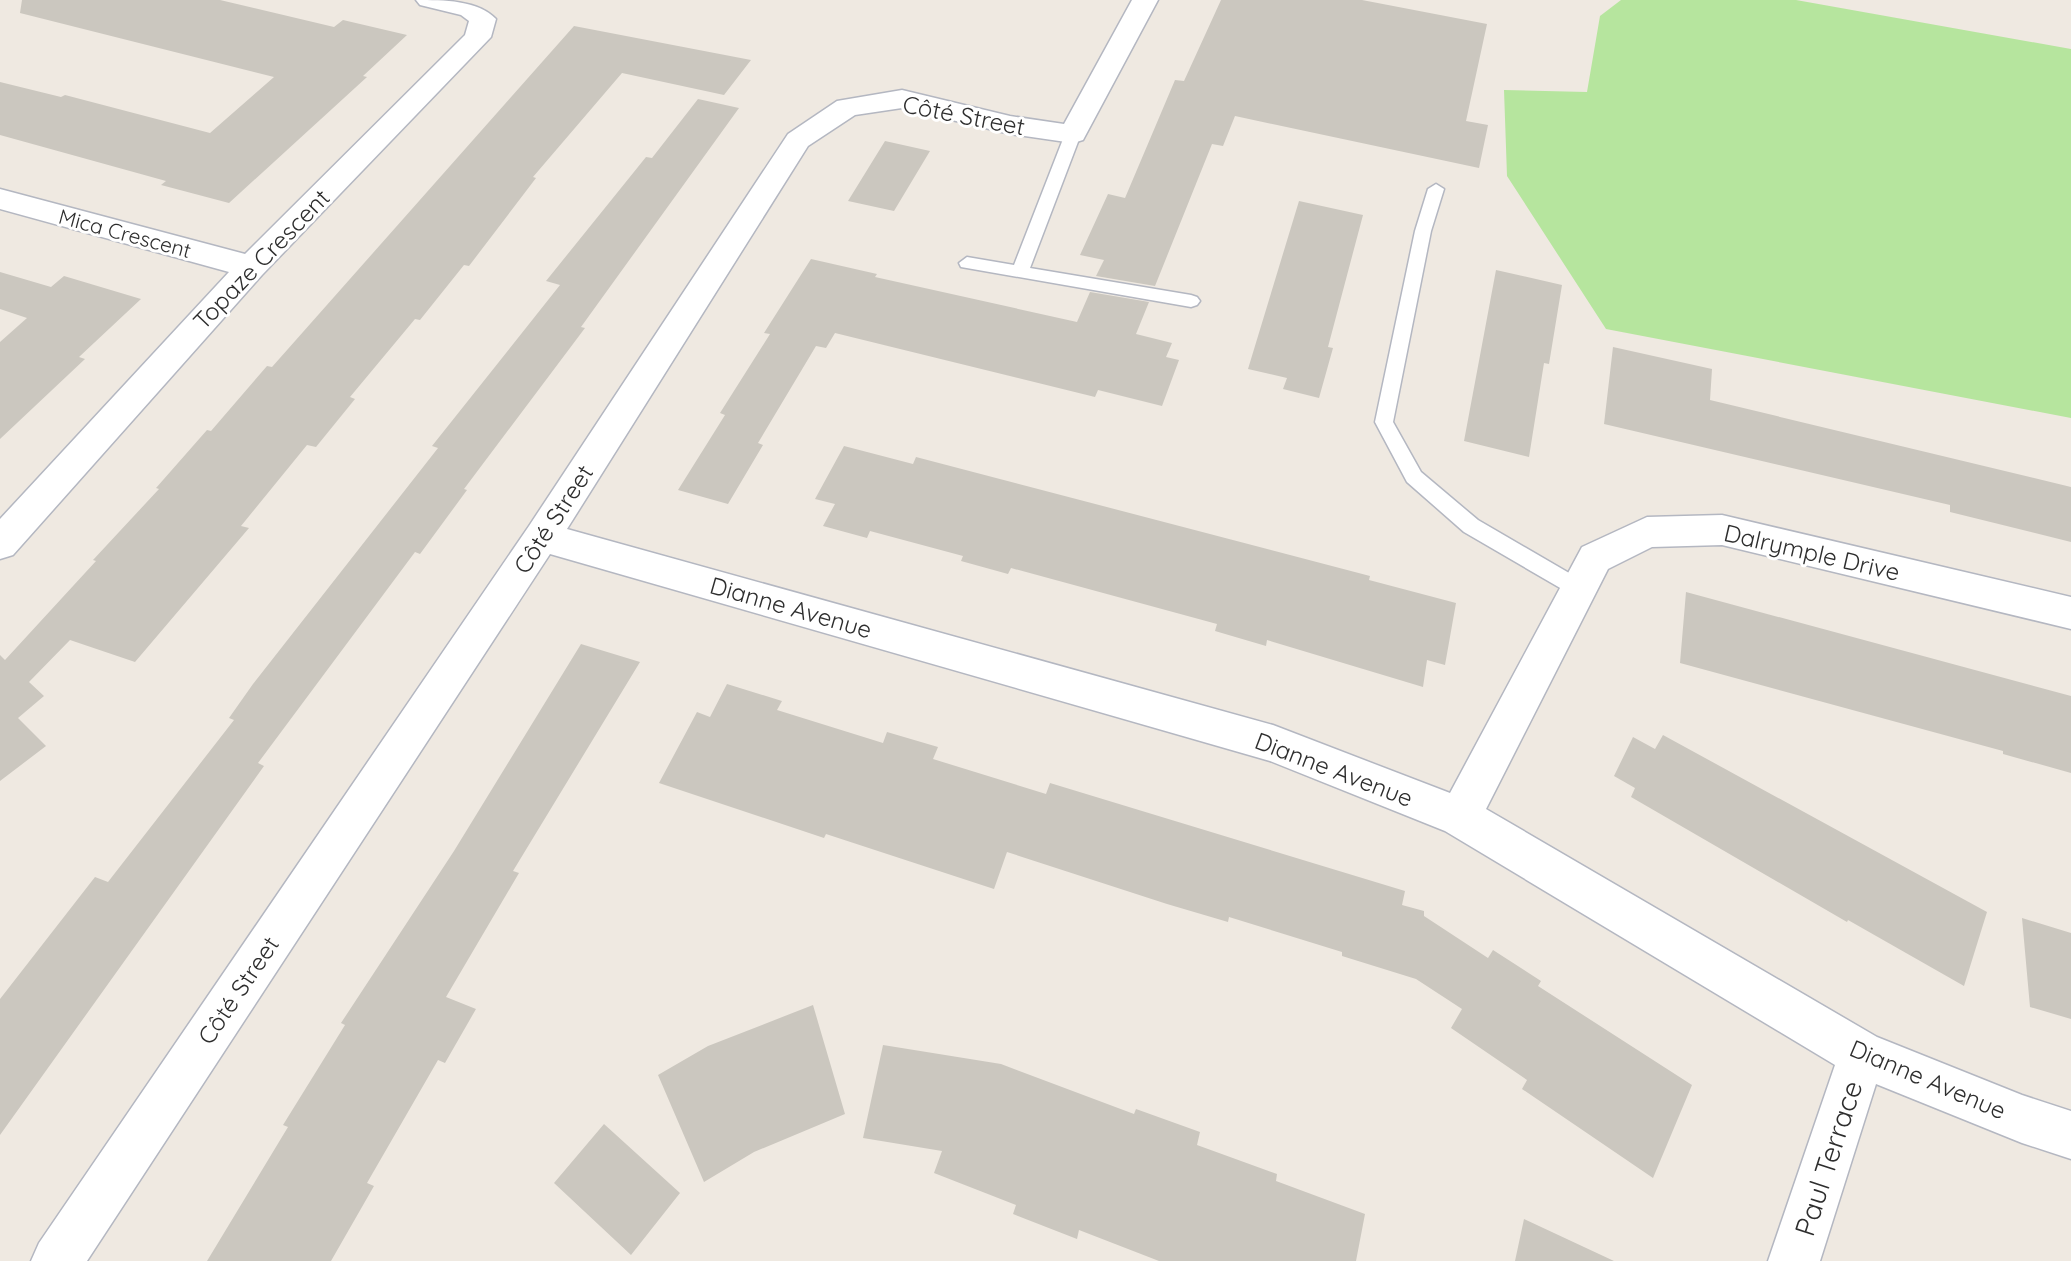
<svg xmlns="http://www.w3.org/2000/svg" width="2071" height="1261" viewBox="0 0 2071 1261" font-family="Quicksand,sans-serif">
  <style>
    .green { fill: #b6e59e }
    .building { fill: #cbc7bf }
    .lines { fill: none; stroke-linecap: round; stroke-linejoin: round }
    .service-casing { stroke: #b4b7c1; stroke-width: 3 }
    .minor-casing { stroke: #b4b7c1; stroke-width: 3 }
    .service { fill: #fff; fill-rule: evenodd }
    .minor { fill: #fff; fill-rule: evenodd }
    .labels { text-anchor: middle; dominant-baseline: central; stroke-width: 6; stroke-linejoin: round; paint-order: stroke }
    .far-street-label { font-size: 21px; fill: #2e2e2e; stroke: #fff }
    .street-label { font-size: 24px; fill: #2e2e2e; stroke: #fff }
    .near-street-label { font-size: 28px; fill: #2e2e2e; stroke: #fff }
  </style>
  <rect width="100%" height="100%" fill="#efe9e1"/>
  <!-- green -->
  <path class="green" d="M1621,0h175l275,49v369l-465,-89 -99,-153 -3,-86 83,2 13,-76z"/>
  <!-- building -->
  <path class="building" d="M22,0h198l114,27 9,-7 64,15 -44,41 4,1 -138,126 -68,-18 5,-4 -166,-46v-53l61,15 4,-2 145,38 64,-56 -254,-64z
    M1221,0h141l125,24 -21,97 22,4 -9,43 -244,-52 -12,30 -11,-2 -57,142 -59,-10 8,-16 -24,-5 28,-61 17,4 50,-118 9,1z
    M574,26l177,34 -27,35 -102,-22 -89,104 3,1 -67,88 -5,-1 -44,55 -5,-1 -65,78 5,2 -39,48 -9,-2 -66,81 8,2 -114,134 -65,-22 -41,42 15,14 -26,22 28,28 -46,35v-126l5,5 91,-99 -3,-1 66,-71 -3,-1 51,-58 4,1 56,-65 5,1z
    M698,99l41,9 -158,219 4,1 -121,161 3,1 -47,64 -5,-2 -157,211 6,3 -264,369v-136l95,-122 13,5 126,-162 -5,-2 24,-34 185,-236 -6,-2 128,-161 -14,-4 100,-124 6,1z
    M885,141l45,10 -36,60 -46,-10z
    M1299,201l64,14 -35,132 5,1 -14,50 -36,-9 4,-11 -39,-9z
    M811,259l66,15 -2,3 202,45 13,-30 59,10 -13,32 36,9 -6,14 13,3 -17,46 -64,-16 -3,7 -260,-64 -9,15 -10,-2 -58,97 5,2 -35,59 -50,-14 47,-75 -5,-2 50,-79 -6,-1z
    M1496,270l66,15 -13,79 -5,-1 -15,94 -65,-16z
    M0,272l51,15 13,-11 77,23 -62,58 6,2 -85,80v-97l27,-24 -27,-9z
    M1613,347l99,22 -2,31 361,87v55l-121,-30v-7l-346,-81z
    M844,446l69,18 3,-7 454,119 -1,4 87,23 -11,62 -18,-5 -4,27 -156,-47 -1,6 -51,-15 2,-7 -206,-56 -3,6 -47,-13 2,-5 -93,-25 -3,7 -44,-12 12,-22 -20,-5z
    M1686,592l385,104v77l-68,-19v-3l-323,-88z
    M581,644l59,18 -127,209 6,2 -73,124 30,12 -31,54 -7,-3 -71,123 7,3 -43,75h-124l81,-134 -5,-2 62,-100 -4,-2 113,-172z
    M727,684l55,17 -5,9 106,33 4,-11 51,15 -5,12 113,35 4,-11 355,108 -3,14 22,6v5l64,42 5,-8 48,31 -3,5 154,99 -39,93 -131,-89 5,-9 -76,-52 11,-19 -46,-30 -74,-23v-4l-113,-35 -1,5 -61,-18 -160,-52 -13,37 -168,-55 -2,4 -165,-55 38,-71 13,5z
    M1663,735l324,177 -23,74 -116,-66 -1,2 -216,-125 4,-9 -21,-12 19,-39 22,12z
    M2022,918l49,15v86l-41,-12z
    M813,1005l32,109 -91,38 -50,30 -46,-107 50,-29z
    M883,1045l118,19 133,50 2,-5 64,23 -3,13 80,29 -1,7 89,33 -9,47h-197l-80,-31 -2,9 -64,-25 3,-9 -82,-32 8,-22 -79,-13z
    M604,1124l76,69 -49,62 -77,-72z
    M1524,1219l90,42h-99z"/>
  <g class="lines">
    <defs>
      <path id="service" d="M1073,129l8,5 -51,134 161,27 6,2 3,4 -3,4 -6,2 -230,-40 -2,-4 8,-6 47,8 51,-131z
        M1436,184l8,5 -13,42 -38,191 28,50 57,48 110,64 3,6 -3,6 -7,3 -7,-3 -110,-64 -57,-50 -32,-60 40,-191 13,-42z"/>
      <path id="minor" d="M416,0c28,0 62,0 80,19l-5,18 -229,238 -249,280 -13,4v-40l229,-247 -229,-63v-20l245,65 220,-219 4,-14 -8,-6 -41,-10z
        M1132,0h26l-75,140 -10,3 -63,-9 -108,-26 -47,7 -47,31 -241,383 706,196 177,68 132,-246 65,-30 75,-2 349,82v32l-349,-84 -70,2 -44,22 -122,240 391,228 145,58 49,16v48l-49,-16 -146,-59 -56,177h-52l67,-196 -390,-234 -175,-70 -720,-207 -463,707h-56l8,-18 490,-717 259,-392 49,-33 65,-11 108,26 54,8z"/>
    </defs>
    <!-- service casing -->
    <use href="#service" class="service-casing"/>
    <!-- minor casing -->
    <use href="#minor" class="minor-casing"/>
    <!-- service -->
    <use href="#service" class="service"/>
    <!-- minor -->
    <use href="#minor" class="minor"/>
  </g>
  <g class="labels">
    <!-- far-street labels -->
    <g class="far-street-label">
      <text transform="translate(125 233) rotate(15)">Mica Crescent</text>
    </g>
    <!-- street labels -->
    <g class="street-label">
      <text transform="translate(964 115) rotate(11)">Côté Street</text>
      <text transform="translate(261 259) rotate(-46)">Topaze Crescent</text>
      <text transform="translate(553 519) rotate(-57)">Côté Street</text>
      <text transform="translate(1812 552) rotate(13)">Dalrymple Drive</text>
      <text transform="translate(791 607) rotate(16)">Dianne Avenue</text>
      <text transform="translate(1334 769) rotate(21)">Dianne Avenue</text>
      <text transform="translate(238 990) rotate(-56)">Côté Street</text>
      <text transform="translate(1928 1079) rotate(23)">Dianne Avenue</text>
    </g>
    <!-- near-street labels -->
    <g class="near-street-label">
      <text transform="translate(1828 1158) rotate(-72)">Paul Terrace</text>
    </g>
  </g>
</svg>
